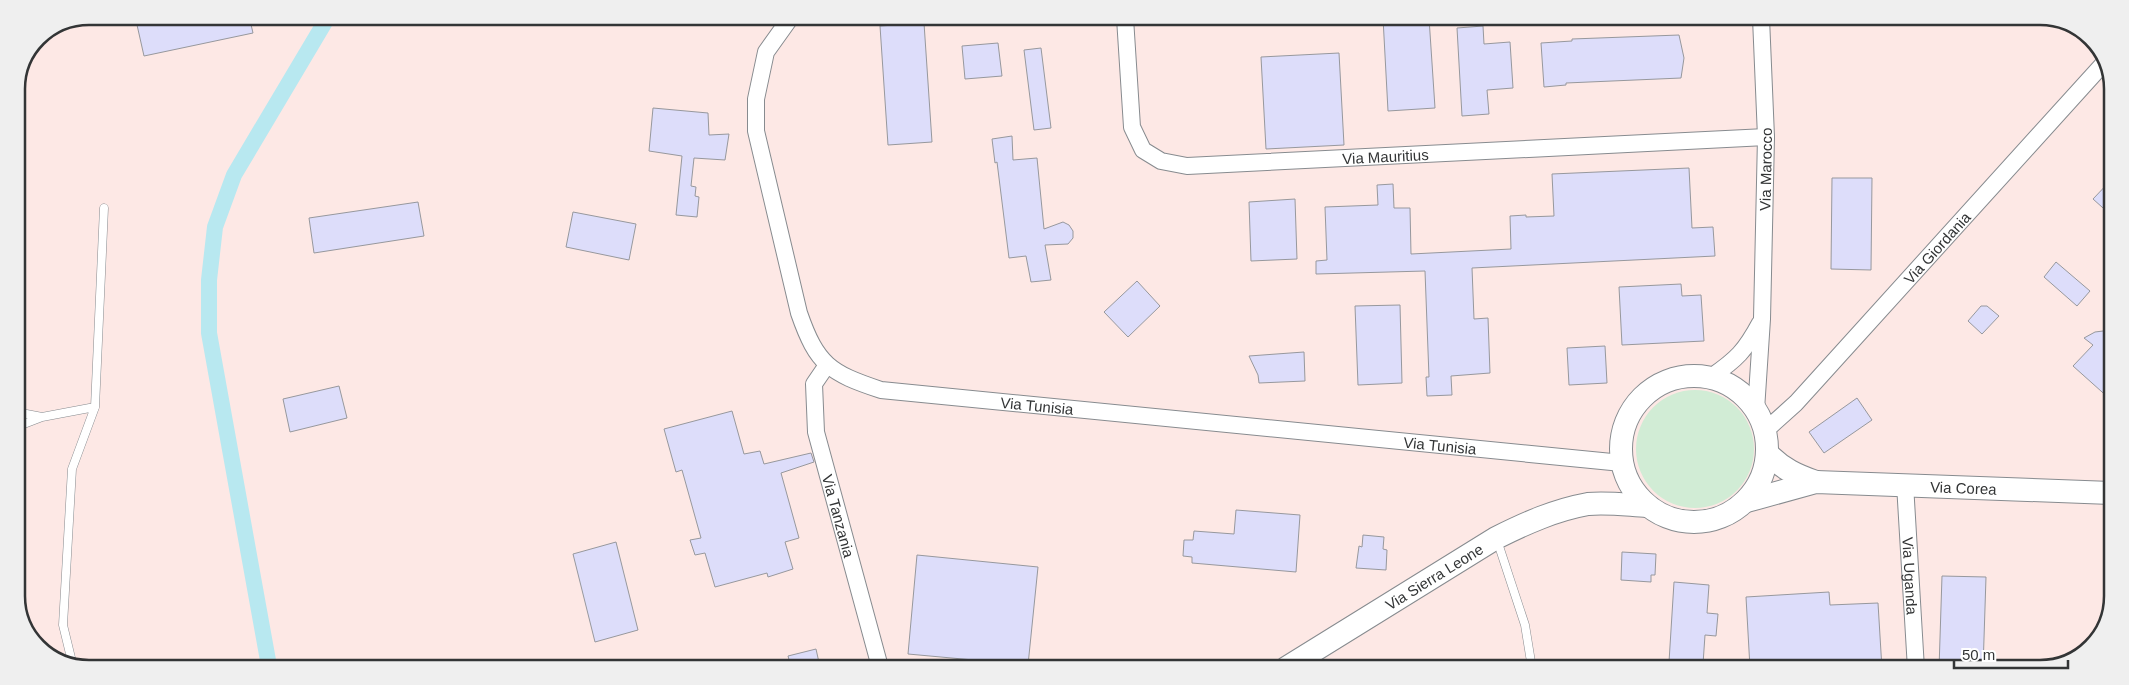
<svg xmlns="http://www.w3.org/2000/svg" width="2129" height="685" viewBox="0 0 2129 685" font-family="Arial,sans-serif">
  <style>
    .industrial { fill: #fde8e5 }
    .green { fill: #d1ecd5 }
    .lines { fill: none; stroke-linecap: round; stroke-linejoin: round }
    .canal { stroke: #b8e8f0; stroke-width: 16 }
    .building { fill: #ddddfa; stroke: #97989d }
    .lane-casing { stroke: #878b8f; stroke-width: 9 }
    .street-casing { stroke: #878b8f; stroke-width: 18 }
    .secondary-casing { stroke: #878b8f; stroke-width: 24 }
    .lane { stroke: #fff; stroke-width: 8 }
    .street { stroke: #fff; stroke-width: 16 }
    .secondary { stroke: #fff; stroke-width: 22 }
    .labels { text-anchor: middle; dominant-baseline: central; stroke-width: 4; stroke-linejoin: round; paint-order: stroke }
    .street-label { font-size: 15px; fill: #333536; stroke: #fff }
    .rim { fill: none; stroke: #333536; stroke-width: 2.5 }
  </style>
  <rect width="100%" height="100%" fill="#f4f8fc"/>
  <!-- industrial -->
  <path class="industrial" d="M89,16l1970,3 36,22 18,42 -3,532 -25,39 -44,15 -1971,-3 -36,-22 -18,-42v-514l22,-51z"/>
  <!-- green -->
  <path class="green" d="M1636 449a59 59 0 1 1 118 0a59 59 0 1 1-118 0Z"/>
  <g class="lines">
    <!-- canal -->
    <path class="canal" d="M269,666l-60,-333v-53l6,-53 19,-52 94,-158"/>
  </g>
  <!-- building -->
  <path class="building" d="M135,16h114l4,17 -109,23z
    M1383,18h46l6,90 -47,3z
    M924,23l8,119 -44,3 -8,-119z
    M1483,26l1,18 26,-2 3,46 -26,2 2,24 -27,2 -5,-88z
    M1679,35l5,23 -3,20 -115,5v2l-22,2 -3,-44 31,-2v-2z
    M998,43l4,33 -37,3 -3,-33z
    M1041,48l10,80 -17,2 -10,-80z
    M1339,53l5,92 -78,4 -5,-92z
    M653,108l55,5 1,22 20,-1 -4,26 -31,-2 -3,28 5,1 -1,9 4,1 -2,20 -21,-2 6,-59 -33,-5z
    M1012,136l1,24 24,-2 7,71 19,-7 6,3 4,6v7l-5,6 -23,1 6,35 -20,2 -5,-26 -17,2 -12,-96 -2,1 -3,-24z
    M1689,168l3,60 21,-1 2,29 -243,12 2,51 14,-1 2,55 -39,3 1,19 -25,1 -1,-19h3l-4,-106 -109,3v-13l11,-1 -2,-53 53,-2 -1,-20 16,-1 1,24h16l1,46 100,-5 -1,-33 16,-1v2l28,-1 -2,-42z
    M1832,178h40l-1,92 -40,-1z
    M2112,179v37l-19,-17z
    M1295,199l2,60 -46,2 -2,-59z
    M418,202l6,34 -110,17 -5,-35z
    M573,212l63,12 -7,36 -63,-13z
    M2056,262l34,29 -13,15 -33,-29z
    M1137,281l23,25 -32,31 -24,-25z
    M1681,284l1,12 19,-1 3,46 -82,4 -3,-58z
    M1400,305l2,78 -44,2 -3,-79z
    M1981,306h6l12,10 -17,18 -14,-13z
    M2103,331l8,2v67l-38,-34 20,-21 -9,-7 11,-6z
    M1605,346l2,37 -38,2 -2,-37z
    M1304,352l1,29 -46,2 -1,-8 -9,-19z
    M339,386l8,32 -57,14 -7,-33z
    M1857,398l15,22 -48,33 -15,-21z
    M732,411l12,43 16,-3 4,13 47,-11 3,9 -33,11 18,65 -14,4 8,27 -25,8 -1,-4 -52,14 -10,-34 -10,2 -5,-15 11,-2 -19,-68 -6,2 -12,-43z
    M1236,510l64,5 -4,57 -104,-9v-6l-9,-1 1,-16h9l1,-9 40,3z
    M1363,535l21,2 -1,12 4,1 -1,20 -30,-2 3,-22 3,1z
    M616,542l22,88 -43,12 -22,-88z
    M1622,552l34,2 -1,21h-4v7l-30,-2z
    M917,555l121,12 -10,98 -120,-11z
    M1942,576l44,1 -3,92h-44z
    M1674,582l35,3 -2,28 11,1 -2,22 -11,-1 -2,29 -34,-2z
    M1829,592l1,13 48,-2 4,66 -132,-1 -4,-71z
    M816,649l4,18h-29l-3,-11z"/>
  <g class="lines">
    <defs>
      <path id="lane" d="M16,412l26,5
        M16,427l26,-10 53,-10
        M1497,540l28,85 7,43
        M73,666l-10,-41 9,-156 23,-62 9,-199"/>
      <g id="street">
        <path id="s1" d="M791,17l-25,35 -10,47v32l43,182c18,52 31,60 82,77l741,73"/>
        <path id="s2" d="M1125,18l7,109 11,23 18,11 26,5 579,-29"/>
        <path id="s3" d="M827,365l-13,19 2,48 64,235"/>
        <path d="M1711,377c26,-18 34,-26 49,-54"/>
        <path id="s4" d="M1756,410l6,-91 4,-182 -5,-119"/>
        <path id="s5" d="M1766,430l30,-27 308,-340"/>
        <path id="s6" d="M1905,484l11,185"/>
      </g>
      <g id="secondary">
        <circle cx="1694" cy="449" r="73"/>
        <path d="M1768,454c15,15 28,21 48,28"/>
        <path id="s7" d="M1747,501l69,-19 295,11"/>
        <path id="s8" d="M1286,668l210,-130c30,-15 59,-28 92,-34 19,-2 40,1 59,2"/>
      </g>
    </defs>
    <!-- lane casing -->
    <use href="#lane" class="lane-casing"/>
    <!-- street casing -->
    <use href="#street" class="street-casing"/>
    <!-- secondary casing -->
    <use href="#secondary" class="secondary-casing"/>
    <!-- lane -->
    <use href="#lane" class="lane"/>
    <!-- street -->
    <use href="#street" class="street"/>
    <!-- secondary -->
    <use href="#secondary" class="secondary"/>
  </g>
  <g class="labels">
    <!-- street labels -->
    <g class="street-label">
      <text stroke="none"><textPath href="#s2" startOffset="381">Via Mauritius</textPath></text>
      <text stroke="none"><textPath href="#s4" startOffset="241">Via Marocco</textPath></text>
      <text stroke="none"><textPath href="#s5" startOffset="250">Via Giordania</textPath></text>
      <text stroke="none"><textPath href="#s1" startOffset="586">Via Tunisia</textPath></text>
      <text stroke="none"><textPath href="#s1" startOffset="991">Via Tunisia</textPath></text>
      <text stroke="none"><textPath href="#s7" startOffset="219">Via Corea</textPath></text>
      <text stroke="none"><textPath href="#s3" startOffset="158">Via Tanzania</textPath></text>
      <text stroke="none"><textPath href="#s6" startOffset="92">Via Uganda</textPath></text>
      <text stroke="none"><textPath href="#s8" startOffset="174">Via Sierra Leone</textPath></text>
    </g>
  </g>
  <!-- crop -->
  <path d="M0 0H2129V685H0ZM89 25H2040A64 64 0 0 1 2104 89V596A64 64 0 0 1 2040 660H89A64 64 0 0 1 25 596V89A64 64 0 0 1 89 25Z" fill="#efefef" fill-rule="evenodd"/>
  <path class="rim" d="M89 25H2040A64 64 0 0 1 2104 89V596A64 64 0 0 1 2040 660H89A64 64 0 0 1 25 596V89A64 64 0 0 1 89 25Z"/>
  <!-- scale -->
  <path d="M1954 660v8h114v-8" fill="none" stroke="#333536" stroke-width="2.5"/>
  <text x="1962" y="660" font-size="15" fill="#333536" stroke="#ffffff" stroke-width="4" paint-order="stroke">50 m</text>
</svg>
